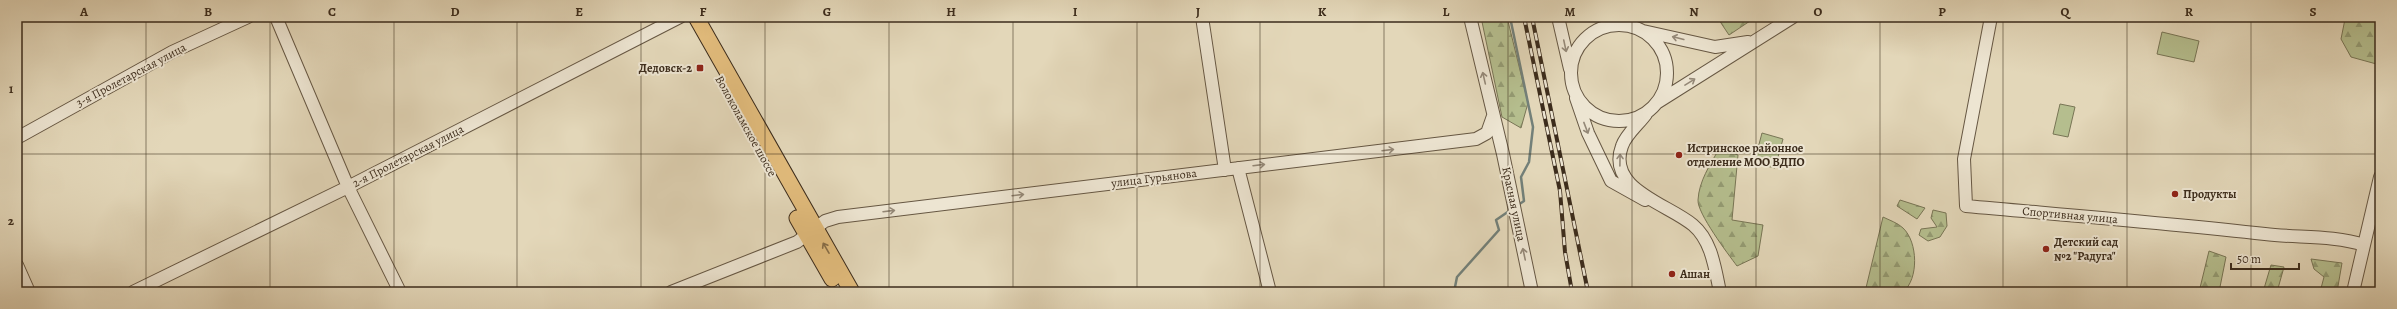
<svg xmlns="http://www.w3.org/2000/svg" width="2397" height="309" viewBox="0 0 2397 309" font-family="Alegreya,serif">
  <style>
    .forest { fill: url(#forest-firs); stroke: #787555 }
    .park { fill: #b5be8e; stroke: #787555 }
    .lines { fill: none; stroke-linecap: round; stroke-linejoin: round }
    .stream { stroke: #738079; stroke-width: 2.5 }
    .minor-casing { stroke: #665743; stroke-width: 14 }
    .major-casing { stroke: #3c2c1c; stroke-width: 17 }
    .minor { stroke: #ede5d2; stroke-width: 12 }
    .major { stroke: #e2bc7c; stroke-width: 15 }
    .rail-casing { stroke: #3c2c1c; stroke-width: 4 }
    .rail { stroke: #ede5d2; stroke-width: 2.5; stroke-dasharray: 8; stroke-linecap: butt }
    .oneway { stroke: #948877 }
    .oneway2 { stroke: #876d47 }
    .grid { fill: none; stroke: #3c2c1c; stroke-width: 1; stroke-opacity: 0.55 }
    .poi-dot { fill: #8f2418; stroke: #ede5d2; stroke-width: 1.5 }
    .labels { text-anchor: middle; dominant-baseline: central; stroke-width: 4; stroke-linejoin: round; paint-order: stroke }
    .poi-label { font-size: 12px; font-weight: bold; fill: #3c2c1c; stroke: #ede5d2; text-anchor: start }
    .street-label { font-size: 12px; fill: #3c2c1c; stroke: #ede5d2 }
    .neatline { fill: none; stroke: #3c2c1c; stroke-width: 1.5 }
    .grid-label { font-size: 13px; text-anchor: middle; font-weight: bold; fill: #3c2c1c }
  </style>
  <defs>
    <pattern id="forest-firs" width="22" height="20" patternUnits="userSpaceOnUse"><rect width="22" height="20" fill="#b5be8e"/><path d="M5 1l3.5 6h-7zM16 11l3.5 6h-7z" fill="#949b73"/></pattern>
  </defs>
  <rect width="100%" height="100%" fill="#e3d7b9"/>
  <filter id="stains"><feTurbulence type="fractalNoise" baseFrequency=".005" numOctaves="4"/><feColorMatrix values="0 0 0 0 .2 0 0 0 0 .09 0 0 0 0 .02 0 0 0 .5 -.17"/></filter>
  <radialGradient id="worn" r=".72"><stop offset=".6" stop-color="#630" stop-opacity="0"/><stop offset="1" stop-color="#630" stop-opacity=".3"/></radialGradient>
  <!-- forest -->
  <path class="forest" d="M1481,17h26l21,86 -7,25 -19,-11z
    M1717,17h39l-27,18z
    M2284,17h49l-50,4z
    M2337,17h43v48l-29,-8 -10,-18 4,-20z
    M1719,149l19,6 -6,65 31,5 -5,31 -21,10c-9,-12 -40,-53 -39,-66 1,-19 12,-35 21,-51z
    M1900,200l25,8 -8,11 -20,-13z
    M1933,210l13,3 1,13 -7,11 -12,4 -9,-6 2,-6 16,-2 -6,-9z
    M1883,217c6,3 15,6 20,11 15,14 16,51 0,64h-38z
    M2209,251l17,6 -7,35h-20z
    M2311,259l31,4 -5,29h-17l4,-15 -10,-8z
    M2271,265l13,2 -7,25h-14z"/>
  <!-- park -->
  <path class="park" d="M2162,32l37,9 -5,21 -37,-8z
    M2060,104l15,3 -7,30 -15,-3z
    M1762,133l21,6 -8,29 -21,-5z"/>
  <g class="lines">
    <!-- stream -->
    <path class="stream" d="M1510,17l23,110 -4,35 -8,15 3,24 -6,4
      M1454,292l3,-15 42,-47 -3,-10 16,-11"/>
    <defs>
      <path id="minor" d="M276,17l72,170 52,105
        M1202,17l23,153
        M1470,17l33,137 29,138
        M1558,17l12,52
        M1991,17l-27,142 2,47c100,9 200,17 299,28 32,4 69,1 99,11
        M1571 73a48 48 0 1 1 96 0a48 48 0 1 1-96 0Z
        M1643,31l72,16 33,-5
        M1576,98l12,35 23,48 34,19
        M1658,102l135,-85
        M1646,114c-7,10 -20,20 -24,32 -16,43 46,58 71,79 19,16 22,44 27,67
        M17,138l155,-86 76,-35
        M1238,168l32,124
        M17,265l12,27
        M133,292l215,-105 332,-170
        M671,292l126,-50 28,-21 13,-4 638,-78 11,-6 6,-17
        M2353,292l27,-115"/>
      <path id="major" d="M696,17l156,275
        M797,218l35,61"/>
    </defs>
    <!-- minor casing -->
    <use href="#minor" class="minor-casing"/>
    <!-- major casing -->
    <use href="#major" class="major-casing"/>
    <!-- minor -->
    <use href="#minor" class="minor"/>
    <!-- major -->
    <use href="#major" class="major"/>
    <defs>
      <path id="rail" d="M1524,17l36,174 5,61 7,40
        M1532,17l56,275"/>
    </defs>
    <!-- rail casing -->
    <use href="#rail" class="rail-casing"/>
    <!-- rail -->
    <use href="#rail" class="rail"/>
  </g>
  <!-- one-way arrows -->
  <defs><path id="oneway-shaft" d="M-6 0H5M1.5-3L5.5 0L1.5 3" fill="none" stroke-width="1.6" stroke-linecap="round" stroke-linejoin="round"/></defs>
  <g class="oneway">
    <use href="#oneway-shaft" transform="translate(1678 38) rotate(-166)"/>
    <use href="#oneway-shaft" transform="translate(1565 46) rotate(78)"/>
    <use href="#oneway-shaft" transform="translate(1484 78) rotate(-103)"/>
    <use href="#oneway-shaft" transform="translate(1690 82) rotate(-32)"/>
    <use href="#oneway-shaft" transform="translate(1586 128) rotate(69)"/>
    <use href="#oneway-shaft" transform="translate(1388 150) rotate(-7)"/>
    <use href="#oneway-shaft" transform="translate(1620 160) rotate(-89)"/>
    <use href="#oneway-shaft" transform="translate(1259 165) rotate(-7)"/>
    <use href="#oneway-shaft" transform="translate(1018 195) rotate(-7)"/>
    <use href="#oneway-shaft" transform="translate(889 211) rotate(-7)"/>
    <use href="#oneway-shaft" transform="translate(1524 254) rotate(-102)"/>
  </g>
  <use class="oneway2" href="#oneway-shaft" transform="translate(826 248) rotate(-120)"/>
  <!-- grid -->
  <path class="grid" d="M146,17v275M270,17v275M394,17v275M517,17v275M641,17v275M765,17v275M889,17v275M1013,17v275M1137,17v275M1260,17v275M1384,17v275M1508,17v275M1632,17v275M1756,17v275M1880,17v275M2003,17v275M2127,17v275M2251,17v275M17,154h2363"/>
  <!-- markers -->
  <g class="poi-dot">
    <rect x="696" y="64" width="8" height="8" rx="2"/>
    <circle cx="1679" cy="155" r="4"/>
    <circle cx="2175" cy="194" r="4"/>
    <circle cx="2046" cy="249" r="4"/>
    <circle cx="1672" cy="274" r="4"/>
  </g>
  <g class="labels">
    <!-- poi labels -->
    <g class="poi-label">
      <text x="692" y="68" text-anchor="end">Дедовск-2</text>
      <text x="1687" y="148">Истринское районное<tspan x="1687" dy="14">отделение МОО ВДПО</tspan></text>
      <text x="2183" y="194">Продукты</text>
      <text x="2054" y="242">Детский сад<tspan x="2054" dy="14">№2 "Радуга"</tspan></text>
      <text x="1680" y="274">Ашан</text>
    </g>
    <!-- street labels -->
    <g class="street-label">
      <text transform="translate(131 75) rotate(-28)">3-я Пролетарская улица</text>
      <text transform="translate(746 126) rotate(61)">Волоколамское шоссе</text>
      <text transform="translate(408 156) rotate(-27)">2-я Пролетарская улица</text>
      <text transform="translate(1154 178) rotate(-7)">улица Гурьянова</text>
      <text transform="translate(1514 204) rotate(78)">Красная улица</text>
      <text transform="translate(2070 215) rotate(5)">Спортивная улица</text>
    </g>
  </g>
  <!-- margin -->
  <rect width="2397" height="309" fill="none" stroke="#e3d7b9" stroke-width="44"/>
  <!-- scale -->
  <path d="M2231 263v6h68v-6" fill="none" stroke="#3c2c1c" stroke-width="2"/>
  <text x="2237" y="263" font-size="12" fill="#3c2c1c" stroke="#ede5d2" stroke-width="3" paint-order="stroke">50 m</text>
  <rect x="22" y="22" width="2353" height="265" class="neatline"/>
  <g class="grid-label">
    <text x="84" y="16">A</text>
    <text x="208" y="16">B</text>
    <text x="332" y="16">C</text>
    <text x="455" y="16">D</text>
    <text x="579" y="16">E</text>
    <text x="703" y="16">F</text>
    <text x="827" y="16">G</text>
    <text x="951" y="16">H</text>
    <text x="1075" y="16">I</text>
    <text x="1198" y="16">J</text>
    <text x="1322" y="16">K</text>
    <text x="1446" y="16">L</text>
    <text x="1570" y="16">M</text>
    <text x="1694" y="16">N</text>
    <text x="1818" y="16">O</text>
    <text x="1942" y="16">P</text>
    <text x="2065" y="16">Q</text>
    <text x="2189" y="16">R</text>
    <text x="2313" y="16">S</text>
    <text x="11" y="93">1</text>
    <text x="11" y="225">2</text>
  </g>
  <rect width="100%" height="100%" filter="url(#stains)"/>
  <rect width="100%" height="100%" fill="url(#worn)"/>
</svg>
